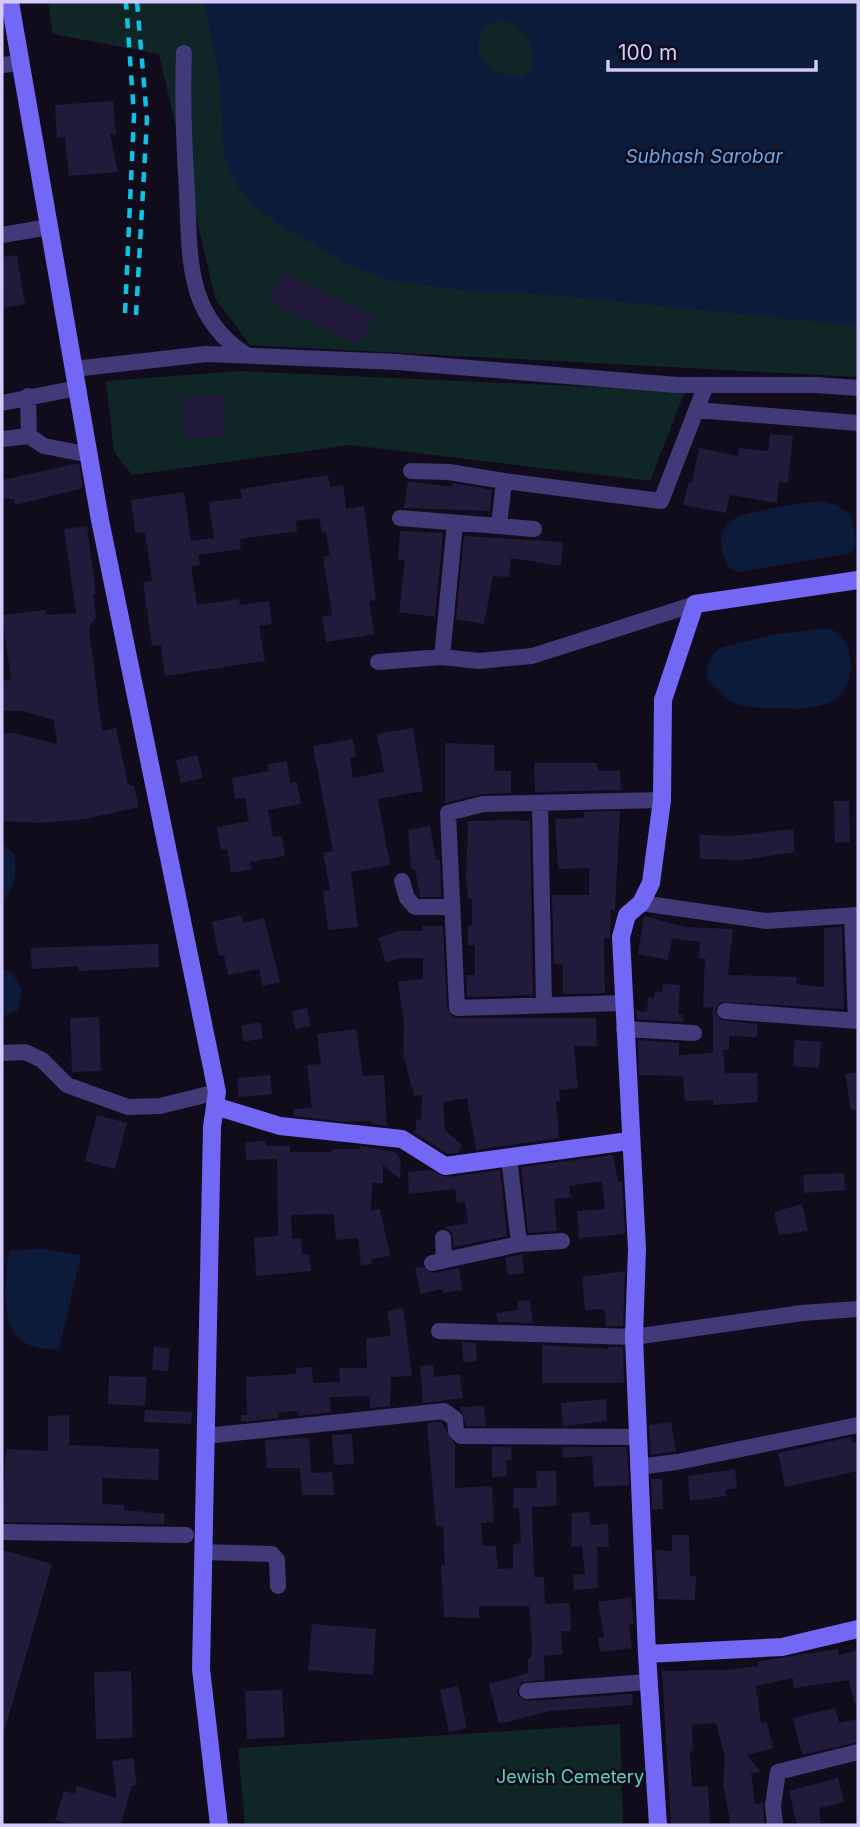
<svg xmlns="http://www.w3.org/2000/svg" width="860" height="1827" viewBox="0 0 860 1827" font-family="Inter,sans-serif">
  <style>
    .green { fill: #102525 }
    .water { fill: #0d1b3a; fill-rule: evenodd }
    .building { fill: #221a3b }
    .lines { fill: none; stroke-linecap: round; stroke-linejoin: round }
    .street { stroke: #403a78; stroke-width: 16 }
    .secondary { stroke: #7368f5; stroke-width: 18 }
    .rail { stroke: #0fc2e3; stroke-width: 4.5; stroke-dasharray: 10 9; stroke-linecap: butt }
    .labels { text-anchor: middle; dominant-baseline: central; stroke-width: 5; stroke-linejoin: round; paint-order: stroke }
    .park-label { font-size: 18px; fill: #5dd5be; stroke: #100c1c }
    .water-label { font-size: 19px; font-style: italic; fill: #60a7f4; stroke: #100c1c }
  </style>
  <rect width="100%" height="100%" fill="#100c1c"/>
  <!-- green -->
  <path class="green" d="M48,2h810v375l-608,-32 -35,-47 -56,-244 -106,-20z
    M240,371l445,20 -35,90 -300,-36 -218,30 -18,-23 -8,-71z
    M620,1724l3,101h-378l-7,-77z"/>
  <!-- water -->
  <path class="water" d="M204,2h654v324l-306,-31 -91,-5 -68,-9 -41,-15 -69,-39 -27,-20 -19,-22 -13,-27 -5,-84zM505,21c22,9 32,25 26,48l-11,9 -24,-6 -18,-17c-1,-22 6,-32 27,-34z
    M824,501l14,5 13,9 5,28 -5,10 -113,19 -10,-5c-18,-44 2,-51 41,-58 19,-4 36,-7 55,-8z
    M827,628c11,3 18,11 22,22 11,57 -34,61 -74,58 -12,0 -26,0 -38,-4 -11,-4 -21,-15 -29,-23 -5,-12 4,-28 14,-34l55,-13z
    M2,844l13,11c1,15 1,36 -13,45z
    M2,969l10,4 10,16 -4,21 -16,7z
    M42,1249l39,6 -22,94c-59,3 -57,-41 -50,-98z"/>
  <!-- building -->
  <path class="building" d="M113,101l3,33h-6l8,38 -49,4 -4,-39 -8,1 -2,-33z
    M17,255l8,49 -21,4 -2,-51z
    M283,272l91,44 -14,29 -91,-43z
    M223,395l3,41 -40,2 -3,-41z
    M770,434l23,2 -5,47 -9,-1 -2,21 -47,-8 -4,18 -43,-8 6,-23 3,1 7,-35 39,8 1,-8 29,3z
    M79,463l4,25 -68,17 -1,-6h-12v-19z
    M328,475l2,12 13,-2 3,24 18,-3 12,94 -7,1 5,33 -48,8 -4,-25 10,-2 -9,-58 7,-1 -4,-24 -4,1 -3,-15 -23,3 1,10 -57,8 1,10 -43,6 2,10 -9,1 6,39 42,-6 1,6 29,-4 3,23 -13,2 6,35 -100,15 -4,-31 -9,1 -9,-64 9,-1 -7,-49 -10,1 -4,-33 53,-8 7,49 23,-3 -5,-36 33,-4 -2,-9z
    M408,481l45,6v-4l39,7 -2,21 -86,-3z
    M87,526l9,68 -3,1 3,22 -7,12 13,102 14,-3 12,56 6,2 5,21 -54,12 -45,4 -38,-2v-88h12l43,11 -3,-24 -31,-9h-21v-30l9,-2 -9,-64 43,-5 1,5 30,-2 -12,-84z
    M400,531l43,2 -8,84 -36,-5 6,-52h-7z
    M464,536l99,6 -2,24 -50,-8 -2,19 -16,-1 -9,48 -28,-5z
    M413,728l10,63 -45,8 12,66 -39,7 7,55 -30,3 -5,-39 7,-1 -7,-37 10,-2 -20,-105 40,-7 3,17 -6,2 3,20 31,-6 -7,-38z
    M445,743l49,2v26h17v22l-30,1 -36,9z
    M197,755l6,23 -22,5 -5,-23z
    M287,761l3,22 7,-1 4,22 -33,6 5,27 9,-1 3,20 -35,6 2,7 -21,4 -4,-24 -6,1 -4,-23 32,-6 -4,-23 -10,1 -3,-21 37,-7 -1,-7z
    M534,763h63l1,8h22l1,19 -86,2z
    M834,801h15l1,41 -15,1z
    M620,811l-5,99h-4l-1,28h-6l1,55 -42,1v-30h-9l-2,-69h37v-27l-31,1 -3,-50 29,-1v-6z
    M510,820l20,1 3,174 -66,2 -1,-22h9v-30h-7v-19l4,-1v-26h-4l-2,-24 2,-54z
    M430,826l6,34h4l1,37h-21l-5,-28h-4l-3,-39z
    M793,829l2,23 -52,8 -43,-1 -1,-24 34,1z
    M242,915l1,8 21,-5 16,64 -18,4 -3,-17 -31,6 -4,-20 -5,1 -7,-34z
    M644,916l41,11 48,2 -5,46 69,2 -1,7 28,3v-59l18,-1 2,82 -124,-7 -5,9 5,9 37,4v13l-28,-1v14h-6l2,23h32l1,29 -45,3v-5l-28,1 -2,-25 -44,-1 -1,-35 41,3v12l34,-2v-46l-10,1 2,-50h-6l1,-16 -28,-4 -4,22 -30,-6z
    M422,926h21l4,82 6,10h143l1,28h-23l4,42 -19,2 1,11h-4l3,37 -83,12 -9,-52 -24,4 2,28 17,15 -4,8 -10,1 -35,-22 3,-1v-11l5,-1 1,-24 -8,1 -11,-43 1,-29 -6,-42 25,-3v-21h-23l-14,5 -8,-25 21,-7h23z
    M158,944l1,23 -81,4v-5l-46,3 -2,-21z
    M663,984l17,1 -2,29 5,1v7l-46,-3 -1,-8 11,1 1,-15 6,1 1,-7 7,1z
    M307,1008l3,18 -15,3 -3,-18z
    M99,1017l2,54 -29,1 -2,-54z
    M260,1022l3,16 -19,4 -3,-16z
    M356,1029l7,47 21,-1 3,51 -16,-2v-3l-25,1 -52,-6 -1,-7 19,-1 -5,-43 14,-1 -4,-30z
    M795,1040l26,2 -2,26 -26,-2z
    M858,1072v37l-7,1 -6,-36z
    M270,1075l2,19 -33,3 -2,-19z
    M97,1115l30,8 -12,46 -30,-8z
    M265,1141l1,5h24v6h42v-3h28v-3l36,6 5,9 -1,18 -17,-14v18h-11l-1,28 9,-2 10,47 -19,3 1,5 -11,2 -3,-28 -22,2 -2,-26 -43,1 1,24 9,-1 1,16h7l2,17 -55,5 -2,-38 24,-2 -1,-77 -31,1 -1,-18z
    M613,1155l5,27 4,-1 3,53 -46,4 -2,-27 28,-2 -3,-28 -33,5 2,11 -17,2 3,32 -29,2 -7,-66z
    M430,1170l17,7 53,-7 7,66 -53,11 -2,-14 -7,-6 23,-4 -3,-21 -8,1 -2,-14 -46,5 -1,-22z
    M844,1173l1,17 -41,3 -1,-18z
    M802,1204l6,27 -29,4 -5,-23z
    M522,1254l2,19 -16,2 -3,-17z
    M422,1267l12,6 25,-5 3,22 -19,3 -1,-4 -21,5 -6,-26z
    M625,1271l-2,55h-17l-2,-17 -19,1 -3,-33z
    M530,1300l3,23 -35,-1 -2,-9 22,-3 -1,-9z
    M403,1308l9,68 -21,1 -1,29 -20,2v-12l-40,1 1,15 -32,4 -1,-5 -20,1v6l-37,4v-7h6l-1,-38 50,-3v-6l16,-1 1,16 27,-1 -1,-14h28l-1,-30 25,-2 -4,-25z
    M462,1342l14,1 1,18 -14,1z
    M542,1345l66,4v-2h15l1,36h-82z
    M154,1347l16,1 -2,23 -16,-1z
    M433,1365l1,12 26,-3 3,24 -40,5 -3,-37z
    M109,1376l38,1 -2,29 -37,-2z
    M606,1399l1,22 -44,5 -2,-23z
    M484,1406l2,20h-20l-6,-19z
    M145,1410l47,2 -1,12 -47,-2z
    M69,1415v30l90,4 -1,31 -56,-2v26l22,1v5l41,4 -1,10 -162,-2 4,-73 42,2v-35z
    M441,1422l14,22v44l37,-2 2,36 -13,1 2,23h13l2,23 15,-1v-23l8,-3 -2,-34h-6l1,-20h23l-1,-17h20l1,35 -25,1 2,70h10l1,27 25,-1 1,28h-10l2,23 -19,2 1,23 -24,4 -4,8 2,6 9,4 104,-7 1,11 -83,6 -51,13 -10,-40 39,-11v-14l3,-1 1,-18 -3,-34h-50v12l-35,-1 -3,-52h4l-2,-39h-7l-9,-103z
    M671,1422l5,29 -25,4 -2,-30z
    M352,1434l2,30 -20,1 -2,-30z
    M851,1437l1,6 6,-1v29l-73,16 -7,-34z
    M309,1438l2,35 21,-1 2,23h-32l-2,-27h-33l-2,-28z
    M492,1447h19l1,13h-6l1,16 -15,1z
    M562,1447h65l2,38 -35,2 -2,-31 -29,2z
    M735,1469l2,19 -12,2 1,6 -36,5 -2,-25z
    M651,1479h11l1,30h-11z
    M589,1512l1,13 18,-1 1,23h-12l1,41 -24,2 -1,-15 12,-1 -3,-28 -11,1 1,-34z
    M672,1535h17l1,41h6l-1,24 -37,-1 -3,-49 17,1z
    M2,1550l50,14 -47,165h-3z
    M631,1597l3,27h-5l3,24 -32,4 -2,-14 6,-1 -6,-35z
    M312,1624l64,5 -3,46 -65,-5z
    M838,1649l1,6 19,-5v52l-4,1 -5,-23 -55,8 -1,-10 -37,8 5,37 6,-1 6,26 -26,7 14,17 -10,1 4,31 8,-1 1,22h-33l-8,-40 2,-28 -9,-34 -24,2 1,26h-3l2,36 16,-1 2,39h-39l-9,-154 65,-1 31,-4 -1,-4 15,-3z
    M131,1671l2,67 -37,1 -2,-67z
    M458,1686l9,42 -18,4 -9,-42z
    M282,1690l3,47 -38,2 -2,-48z
    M835,1708l4,15 19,-4v23l-56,13 -9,-37z
    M133,1758l4,27h-5l-11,40h-45l-21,-5 9,-29 11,3 2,-8 40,12 -5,-37z
    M838,1778l6,24 -25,6 2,17h-24l-8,-34z"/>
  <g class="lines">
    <!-- street -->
    <path class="street" d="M184,53c-2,47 0,92 3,139 3,63 -2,123 58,162
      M2,65l19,-2
      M2,235l47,-8
      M74,369l132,-15 191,8 280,23h139l42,3
      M28,396l1,40
      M2,403l75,-15
      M696,410l162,13
      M2,439l27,-3 15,10 46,9
      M411,471l38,1 55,9
      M400,518l134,11
      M499,526l5,-45 157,20 45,-116
      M442,657l13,-134
      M378,662l64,-5 37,4 53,-5 163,-52
      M540,803l4,202
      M402,881l5,17 8,9h37
      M641,903l125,18 92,-6
      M852,916l4,104
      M622,1003l-165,5 -9,-195 35,-9 179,-4
      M725,1011l133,10
      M624,1029l70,4
      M2,1053l23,-1 17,8 25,25 61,22 32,-1 57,-14
      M509,1157l10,87
      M443,1238l1,22
      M432,1263l87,-19 43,-3
      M439,1331l195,6 168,-24 56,-4
      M206,1436l238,-25 11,8 1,12 5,5 175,1
      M638,1467l39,-5 181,-37
      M2,1532l184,3
      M203,1552l69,2 5,6 1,26
      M527,1691l121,-9
      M775,1825l-2,-20 5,-33 80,-20"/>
    <!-- secondary -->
    <path class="secondary" d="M10,2l90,518 117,572 -5,35 -11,542 18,156
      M858,580l-163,24 -32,96 -1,100 -11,83 -10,20 -14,12 -6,22 16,312 -3,88 13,317 135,-7 76,-18
      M215,1106l65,20 122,13 43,27 184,-25
      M647,1654l11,171"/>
    <!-- rail -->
    <path class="rail" d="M125,313l9,-198 -8,-113
      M136,315l11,-196 -10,-117"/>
  </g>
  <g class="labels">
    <!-- park labels -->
    <g class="park-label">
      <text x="570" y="1776">Jewish Cemetery</text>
    </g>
    <!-- water labels -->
    <g class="water-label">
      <text x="704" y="156">Subhash Sarobar</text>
    </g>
  </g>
  <!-- border -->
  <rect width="860" height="1827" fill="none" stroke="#d3cbfc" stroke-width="7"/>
  <!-- scale -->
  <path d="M608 60v10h208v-10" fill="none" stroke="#d3cbfc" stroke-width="3.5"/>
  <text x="618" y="60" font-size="21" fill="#d3cbfc" stroke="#100c1c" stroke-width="5" paint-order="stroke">100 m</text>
</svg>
